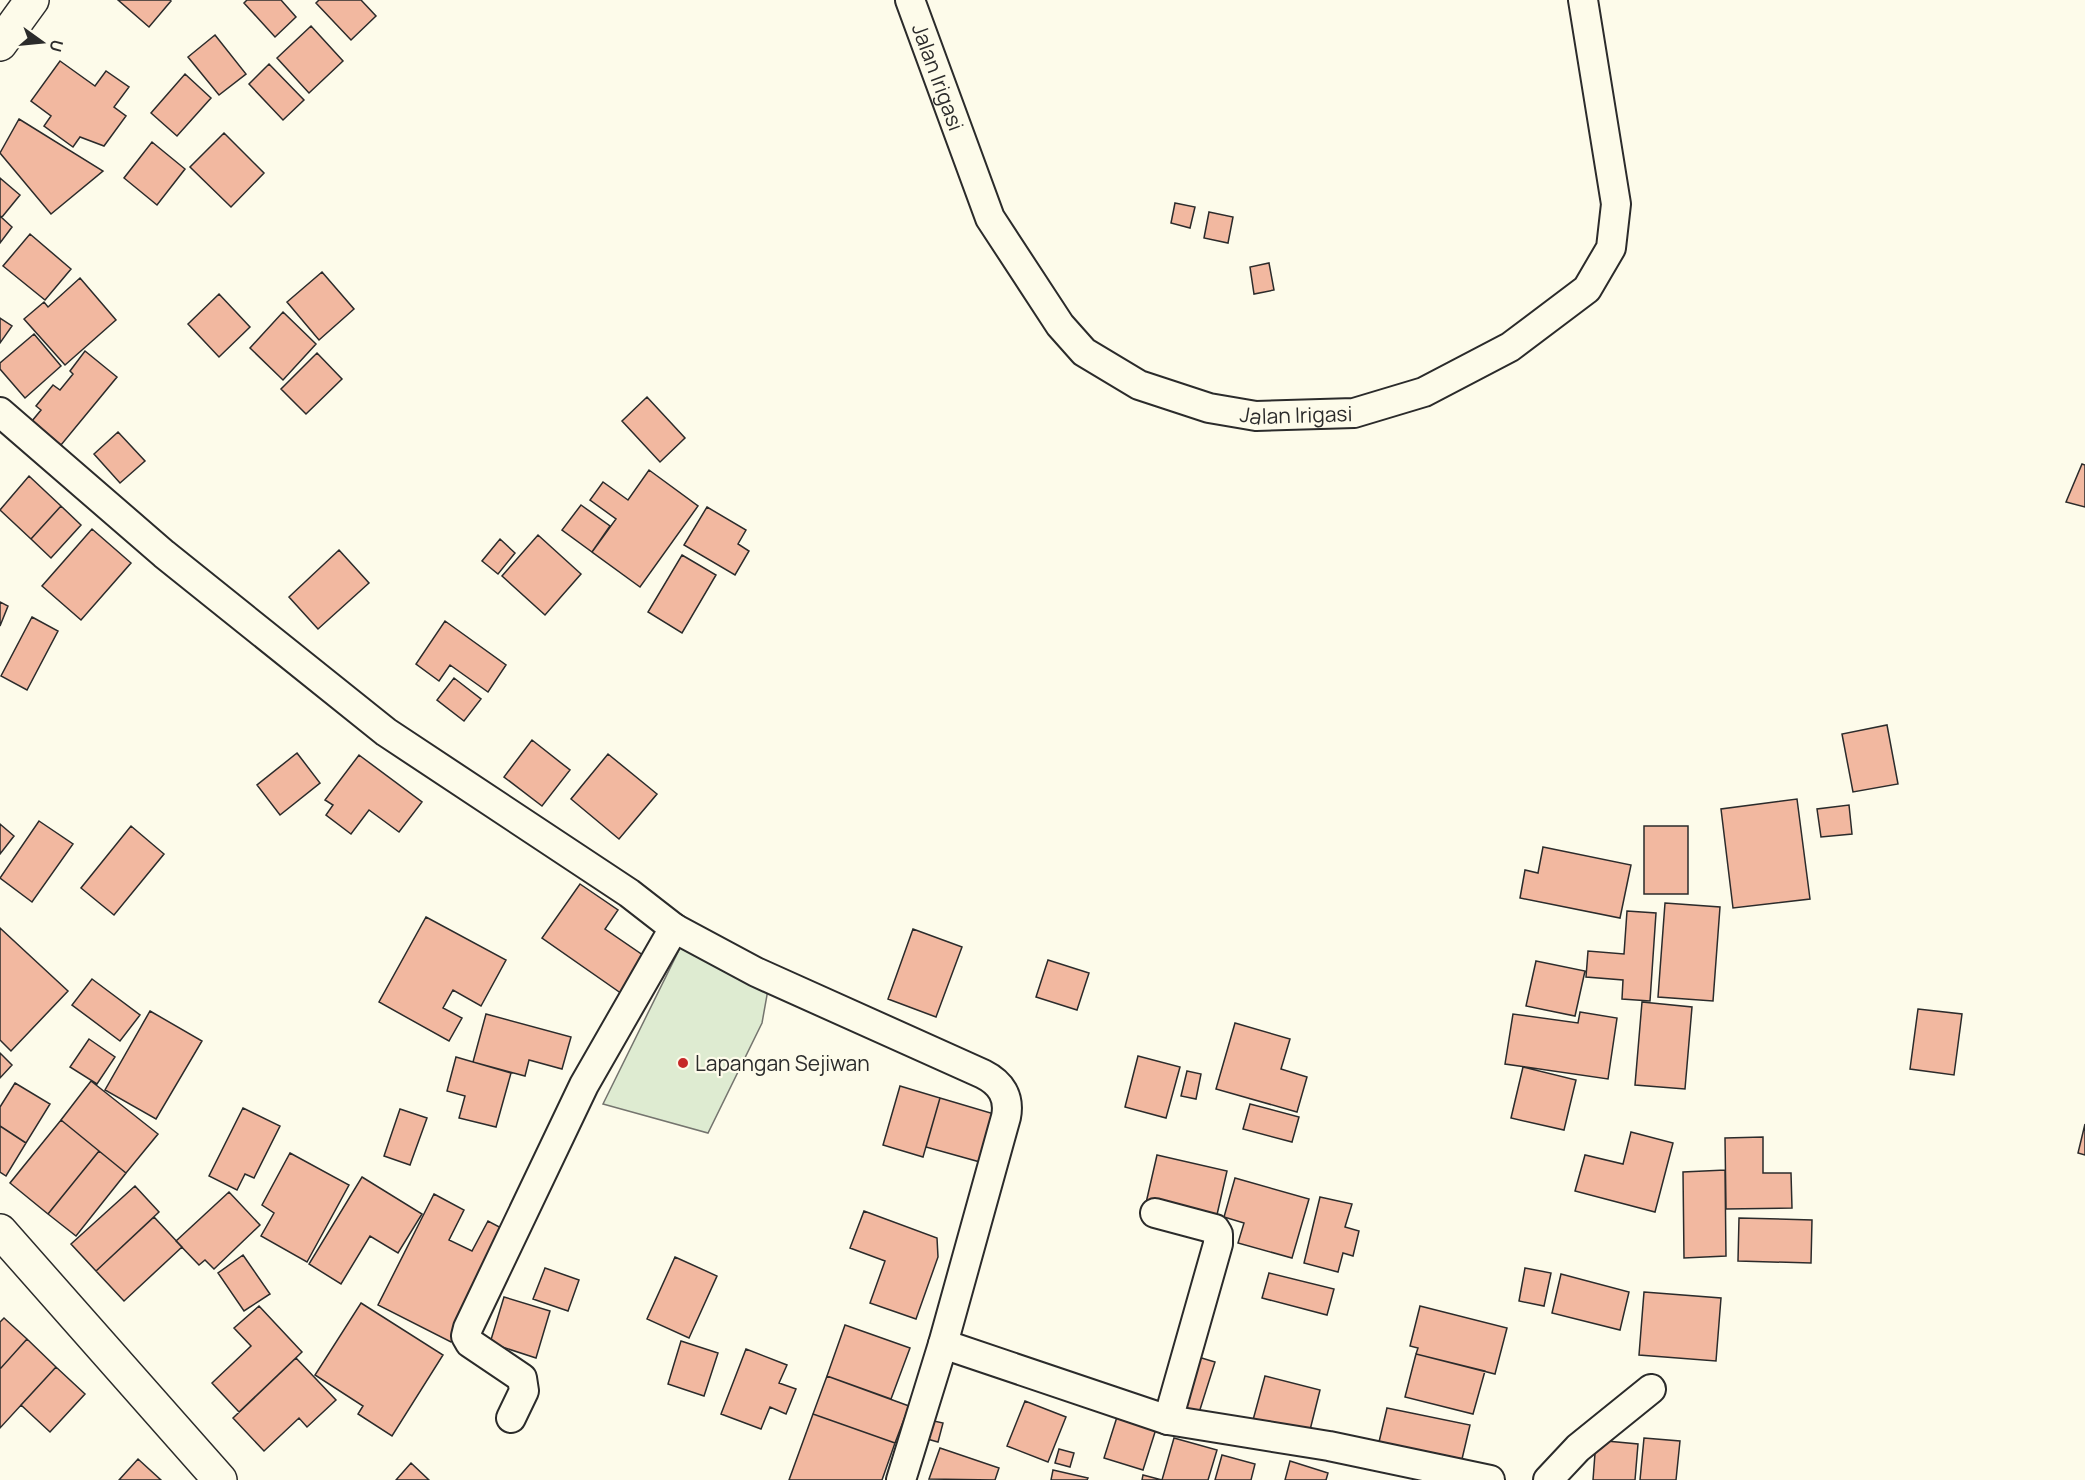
<svg xmlns="http://www.w3.org/2000/svg" width="2085" height="1480" viewBox="0 0 2085 1480" font-family="Manrope,sans-serif">
  <style>
    .green { fill: #deebd1; stroke: #74746e; stroke-width: 1.5 }
    .building { fill: #f2b8a0; stroke: #2b2b2b; stroke-width: 1.5 }
    .lines { fill: none; stroke-linecap: round; stroke-linejoin: round }
    .minor-casing { stroke: #2b2b2b; stroke-width: 32 }
    .tertiary-casing { stroke: #2b2b2b; stroke-width: 36 }
    .primary-casing { stroke: #2b2b2b; stroke-width: 36 }
    .minor { stroke: #fdfbea; stroke-width: 28 }
    .tertiary { stroke: #fdfbea; stroke-width: 33 }
    .primary { stroke: #fdfbea; stroke-width: 33 }
    .poi-dot { fill: #c62828; stroke: #fdfbea; stroke-width: 2 }
    .labels { text-anchor: middle; dominant-baseline: central; stroke-width: 4.5; stroke-linejoin: round; paint-order: stroke }
    .street-label { font-size: 21px; fill: #2b2b2b; stroke: #fdfbea }
    .poi-label { font-size: 21px; fill: #2b2b2b; stroke: #fdfbea; text-anchor: start }
  </style>
  <rect width="100%" height="100%" fill="#fdfbea"/>
  <!-- green -->
  <path class="green" d="M682,944l87,40 -7,39 -54,110 -105,-29z"/>
  <!-- building -->
  <path class="building" d="M118,0h52l1,1 -22,26z
    M247,0h34l15,17 -21,20 -31,-34z
    M319,0h42l15,16 -25,24 -35,-37z
    M311,26l32,35 -34,32 -32,-35z
    M215,35l31,39 -27,21 -31,-38z
    M60,61l35,25 11,-15 23,16 -15,20 12,9 -22,30 -24,-9 -7,10 -29,-21 7,-10 -20,-15z
    M269,64l35,36 -21,20 -34,-36z
    M185,74l26,24 -34,38 -26,-23z
    M19,119l84,52 -52,43 -51,-61z
    M224,133l40,40 -33,34 -41,-40z
    M152,142l33,27 -28,36 -33,-27z
    M0,178l20,17 -18,22 -2,-1z
    M1175,203l20,4 -5,21 -19,-5z
    M1209,212l24,5 -5,26 -24,-5z
    M0,216l12,11 -12,16z
    M30,234l41,35 -26,31 -42,-34z
    M1269,263l5,27 -20,4 -4,-27z
    M322,272l32,37 -35,31 -32,-38z
    M80,278l36,42 -51,45 -41,-46 20,-17 4,5z
    M219,294l31,33 -31,30 -31,-33z
    M283,312l33,32 -33,36 -33,-32z
    M0,318l12,8 -12,17z
    M34,334l27,32 -36,32 -25,-29v-6z
    M85,351l32,26 -56,68 -29,-24 9,-11 -5,-4 17,-21 7,5 13,-16 -3,-3z
    M317,353l25,26 -36,35 -25,-25z
    M647,397l38,41 -25,24 -38,-41z
    M118,432l27,29 -25,22 -26,-29z
    M2082,464l3,1v42l-19,-5z
    M649,470l49,36 -58,81 -48,-35 24,-33 -26,-19 13,-18 25,18z
    M29,476l32,30 -30,33 -31,-29z
    M581,505l29,21 -18,26 -30,-22z
    M61,506l20,19 -30,33 -20,-19z
    M707,507l39,23 -8,14 11,7 -14,24 -51,-30z
    M92,529l39,34 -50,57 -39,-34z
    M538,535l43,39 -36,41 -43,-39z
    M500,539l15,14 -17,21 -16,-13z
    M339,550l30,33 -51,46 -29,-32z
    M682,555l34,20 -34,58 -34,-21z
    M0,602l8,4 -8,20z
    M32,617l26,14 -31,59 -26,-14z
    M445,621l61,44 -18,27 -38,-27 -11,16 -23,-17z
    M454,678l27,21 -17,22 -27,-21z
    M1887,725l11,59 -45,8 -11,-58z
    M532,740l38,30 -28,36 -38,-29z
    M297,753l23,30 -40,32 -23,-30z
    M608,754l49,40 -38,45 -48,-40z
    M359,755l63,47 -23,30 -30,-22 -18,24 -25,-19 7,-10 -8,-5z
    M1797,799l13,100 -77,9 -12,-99z
    M1849,805l3,29 -31,3 -4,-28z
    M39,821l34,23 -41,58 -32,-24z
    M0,824l14,12 -14,18z
    M131,826l33,28 -50,61 -33,-27z
    M1644,826h44v68h-44z
    M1543,847l88,18 -11,53 -100,-20 5,-28 13,3z
    M580,884l38,26 -13,19 45,31 -25,36 -83,-58z
    M1665,903l55,4 -7,94 -55,-4z
    M1627,911l29,2 -6,88 -28,-2 1,-19 -37,-3 2,-26 36,3z
    M426,917l80,43 -25,46 -28,-16 -10,18 19,10 -13,23 -70,-39z
    M0,928l68,63 -57,60 -11,-11z
    M913,929l49,18 -26,70 -48,-18z
    M1048,960l41,13 -12,37 -41,-13z
    M1536,961l49,10 -10,45 -49,-10z
    M92,979l48,36 -20,26 -48,-36z
    M1642,1002l50,5 -7,82 -50,-4z
    M1918,1009l44,5 -8,61 -44,-6z
    M150,1011l52,30 -46,78 -51,-29z
    M1580,1012l37,6 -9,61 -103,-15 8,-50 65,9z
    M486,1014l85,23 -9,32 -33,-9 -4,16 -52,-14z
    M1235,1023l55,16 -9,30 26,8 -10,35 -81,-23z
    M89,1039l26,18 -18,27 -27,-17z
    M0,1053l12,12 -12,13z
    M1138,1056l42,11 -14,51 -41,-11z
    M456,1057l55,16 -15,54 -37,-9 6,-22 -18,-5z
    M1523,1067l53,13 -12,50 -53,-12z
    M1187,1071l14,3 -5,25 -15,-3z
    M91,1081l67,53 -32,39 -65,-53z
    M15,1083l35,21 -24,39 -26,-17v-19z
    M900,1086l40,12 -17,59 -40,-12z
    M940,1098l54,16 -14,48 -54,-15z
    M1250,1104l49,13 -7,25 -49,-13z
    M243,1108l37,18 -26,52 -9,-4 -8,16 -28,-14z
    M400,1109l27,9 -17,47 -26,-9z
    M61,1120l38,31 -51,63 -38,-31z
    M2085,1124v31l-7,-2z
    M0,1126l26,17 -20,33 -6,-4z
    M1631,1132l42,11 -18,69 -80,-21 10,-36 38,9z
    M1763,1137v36h28l1,35 -66,1 -1,-71z
    M99,1151l27,22 -50,63 -28,-22z
    M290,1153l59,32 -42,77 -46,-26 13,-23 -12,-8z
    M1157,1155l70,16 -11,48 -70,-16z
    M1725,1170l1,86 -42,2 -1,-86z
    M362,1177l60,37 -24,39 -28,-17 -29,48 -32,-20z
    M1235,1178l74,21 -17,59 -54,-15 6,-20 -20,-6z
    M135,1186l24,26 -63,59 -25,-27z
    M229,1192l31,33 -46,44 -9,-9 -6,5 -23,-24z
    M434,1194l30,16 -15,30 23,11 16,-30 19,10 -56,111 -73,-37z
    M1320,1197l32,7 -7,23 14,4 -6,25 -10,-3 -5,19 -34,-9z
    M864,1211l73,27 1,19 -22,62 -46,-16 15,-42 -35,-13z
    M154,1217l28,30 -58,54 -28,-30z
    M1739,1218l73,2 -1,43 -73,-2z
    M243,1255l27,39 -26,17 -26,-38z
    M675,1257l42,19 -28,62 -42,-19z
    M545,1268l34,12 -11,31 -35,-12z
    M1525,1268l26,5 -7,33 -25,-5z
    M1269,1273l65,16 -7,26 -65,-17z
    M1561,1274l68,18 -9,38 -68,-17z
    M1644,1292l77,6 -5,63 -77,-6z
    M504,1297l46,14 -14,47 -46,-15z
    M361,1303l82,52 -51,81 -34,-22 5,-8 -48,-31z
    M259,1306l43,46 -63,60 -27,-29 39,-37 -17,-18z
    M1420,1306l87,22 -12,46 -79,-20 2,-6 -8,-2z
    M4,1318l23,21 -27,30v-47z
    M845,1325l65,23 -19,51 -64,-23z
    M27,1339l29,28 -56,61v-59z
    M681,1341l37,12 -14,43 -36,-12z
    M746,1349l41,16 -8,18 17,6 -10,25 -16,-7 -9,22 -40,-15z
    M1416,1354l69,17 -12,43 -68,-17z
    M1195,1356l20,6 -18,57 -19,-6z
    M296,1358l40,42 -29,27 -8,-9 -35,33 -31,-33z
    M56,1367l29,27 -35,38 -29,-27z
    M827,1376l82,30 -14,37 -82,-29z
    M1265,1376l55,14 -11,44 -56,-14z
    M1025,1401l41,16 -18,45 -41,-16z
    M1387,1408l83,17 -8,34 -83,-17z
    M813,1414l82,29 -13,37h-93z
    M1117,1417l39,12 -13,41 -39,-12z
    M925,1419l18,4 -5,19 -18,-5z
    M1174,1438l43,12 -9,30h-66l1,-5 19,5z
    M1644,1438l36,3 -4,39h-36z
    M1596,1440l42,4 -3,36h-42z
    M940,1448l59,20 -4,12 -66,-1z
    M1059,1449l15,4 -4,14 -15,-4z
    M1222,1455l33,9 -4,16h-36z
    M138,1459l23,21h-42z
    M1290,1461l38,12 -2,7h-41z
    M411,1463l18,17h-33z
    M1053,1470l35,8 -1,2h-36z"/>
  <g class="lines">
    <defs>
      <g id="minor">
        <path id="s1" d="M910,0l80,218 70,107 24,27 55,33 70,23 47,8 98,-3 70,-21 86,-45 77,-58 24,-41 5,-44 -33,-204"/>
        <path d="M0,412l164,142 222,178 243,161 45,35 82,44 227,102c18,9 27,23 23,43l-63,227 -42,136"/>
        <path d="M1155,1213l60,16 3,5v10l-50,176"/>
        <path d="M943,1344l225,76 161,26 161,34"/>
        <path d="M511,1418l13,-27 -2,-13 -52,-35 -4,-7 2,-8 116,-243 90,-157"/>
        <path d="M1548,1480l30,-32 73,-59"/>
      </g>
      <path id="tertiary" d="M0,44l32,-44"/>
      <path id="primary" d="M0,1231l220,249"/>
    </defs>
    <!-- minor casing -->
    <use href="#minor" class="minor-casing"/>
    <!-- tertiary casing -->
    <use href="#tertiary" class="tertiary-casing"/>
    <!-- primary casing -->
    <use href="#primary" class="primary-casing"/>
    <!-- minor -->
    <use href="#minor" class="minor"/>
    <!-- tertiary -->
    <use href="#tertiary" class="tertiary"/>
    <!-- primary -->
    <use href="#primary" class="primary"/>
  </g>
  <!-- markers -->
  <circle class="poi-dot" cx="683" cy="1063" r="6"/>
  <g class="labels">
    <!-- street labels -->
    <g class="street-label">
      <text stroke="none"><textPath href="#s1" startOffset="82">Jalan Irigasi</textPath></text>
      <text stroke="none"><textPath href="#s1" startOffset="622">Jalan Irigasi</textPath></text>
    </g>
    <!-- poi labels -->
    <g class="poi-label">
      <text x="695" y="1063">Lapangan Sejiwan</text>
    </g>
  </g>
  <!-- north arrow -->
  <g transform="translate(42 42) rotate(105)" stroke="#fdfbea" stroke-width="4.5" paint-order="stroke">
  <path d="M0-4.5L10 22L0 15L-10 22Z" fill="#2b2b2b"/>
  <text y="-9" font-size="16" font-weight="bold" text-anchor="middle" fill="#2b2b2b">U</text>
  </g>
</svg>
